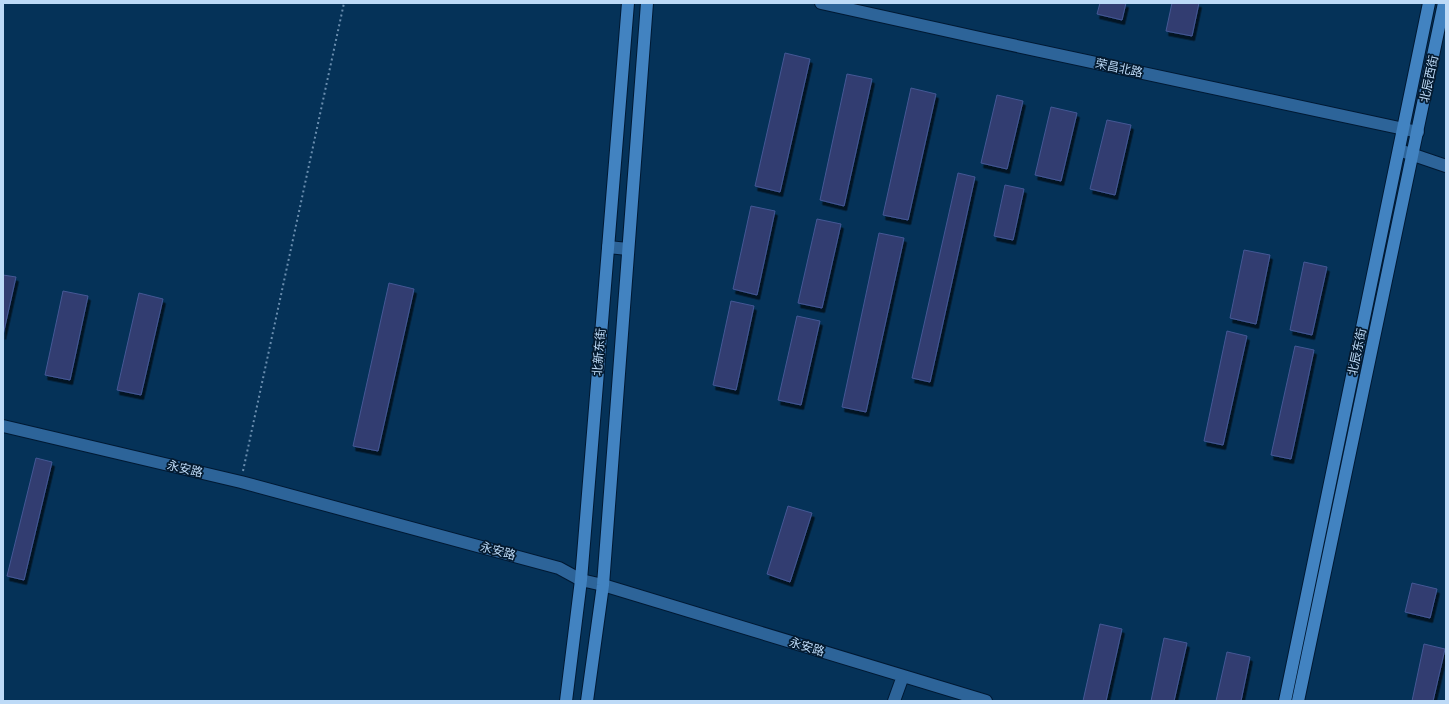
<svg xmlns="http://www.w3.org/2000/svg" width="1449" height="704" viewBox="0 0 1449 704" font-family="Karla,'Noto Sans SC',sans-serif">
  <style>
    .building { fill: #303e71; stroke: #455795; filter: url(#shadow) }
    .lines { fill: none; stroke-linecap: round; stroke-linejoin: round }
    .minor-casing { stroke: #001933; stroke-width: 14 }
    .major-casing { stroke: #001933; stroke-width: 14 }
    .path { stroke: #6a8eaf; stroke-width: 2; stroke-dasharray: 2 3; stroke-linecap: butt }
    .minor { stroke: #2d6499; stroke-width: 12 }
    .major { stroke: #4283c1; stroke-width: 12 }
    .labels { text-anchor: middle; dominant-baseline: central; stroke-width: 3.5; stroke-linejoin: round; paint-order: stroke }
    .street-label { font-size: 12px; fill: #bddaf7; stroke: #041a2f }
  </style>
  <defs>
    <filter id="shadow"><feDropShadow dx="2.5" dy="4.5" stdDeviation="0" flood-color="#0009"/></filter>
  </defs>
  <rect width="100%" height="100%" fill="#053258"/>
  <!-- building -->
  <path class="building" d="M1100,3h26l-4,17 -25,-6z
    M1172,3h27l-7,33 -26,-5z
    M785,53l25,6 -30,133 -25,-6z
    M847,74l25,5 -28,127 -24,-6z
    M911,88l25,6 -28,126 -25,-5z
    M997,95l26,6 -16,68 -26,-6z
    M1051,107l26,6 -16,68 -26,-6z
    M1107,120l24,5 -16,70 -25,-6z
    M958,173l17,4 -45,205 -18,-4z
    M1005,185l19,4 -11,51 -19,-4z
    M751,206l24,5 -18,84 -24,-6z
    M817,219l24,5 -19,84 -24,-5z
    M879,233l25,5 -38,174 -24,-5z
    M1244,250l26,5 -14,69 -26,-6z
    M1304,262l23,5 -15,68 -22,-5z
    M3,275l13,2 -13,58z
    M389,283l25,6 -36,162 -25,-5z
    M63,291l25,5 -18,84 -25,-5z
    M139,293l24,6 -22,96 -24,-5z
    M731,301l23,5 -18,84 -23,-5z
    M797,316l23,5 -19,84 -23,-5z
    M1227,331l20,5 -24,109 -19,-4z
    M1295,346l19,4 -23,109 -20,-4z
    M36,458l16,4 -28,118 -17,-4z
    M788,506l24,7 -22,69 -23,-8z
    M1412,583l25,6 -7,29 -25,-6z
    M1100,624l22,5 -16,72h-23z
    M1164,638l23,5 -13,58h-23z
    M1424,644l21,5 -12,52h-21z
    M1227,652l23,5 -9,44h-25z"/>
  <g class="lines">
    <defs>
      <path id="minor" d="M821,3l168,37 429,92
        M1399,150l47,16
        M608,247l20,2
        M3,426l238,56 318,86 22,12 22,5 383,116
        M894,701l9,-25"/>
      <path id="major" d="M566,701l15,-121 47,-577
        M587,701l16,-116 44,-582
        M1285,701l144,-698
        M1298,701l146,-698"/>
    </defs>
    <!-- minor casing -->
    <use href="#minor" class="minor-casing"/>
    <!-- major casing -->
    <use href="#major" class="major-casing"/>
    <!-- path -->
    <path class="path" d="M243,471l101,-468"/>
    <!-- minor -->
    <use href="#minor" class="minor"/>
    <!-- major -->
    <use href="#major" class="major"/>
  </g>
  <g class="labels">
    <!-- street labels -->
    <g class="street-label">
      <text transform="translate(1119 68) rotate(12)">荣昌北路</text>
      <text transform="translate(1429 79) rotate(-78)">北辰西街</text>
      <text transform="translate(599 352) rotate(-85)">北新东街</text>
      <text transform="translate(1357 352) rotate(-78)">北辰东街</text>
      <text transform="translate(185 469) rotate(13)">永安路</text>
      <text transform="translate(498 551) rotate(15)">永安路</text>
      <text transform="translate(807 647) rotate(17)">永安路</text>
    </g>
  </g>
  <!-- border -->
  <rect width="1449" height="704" fill="none" stroke="#bddaf7" stroke-width="8"/>
</svg>
